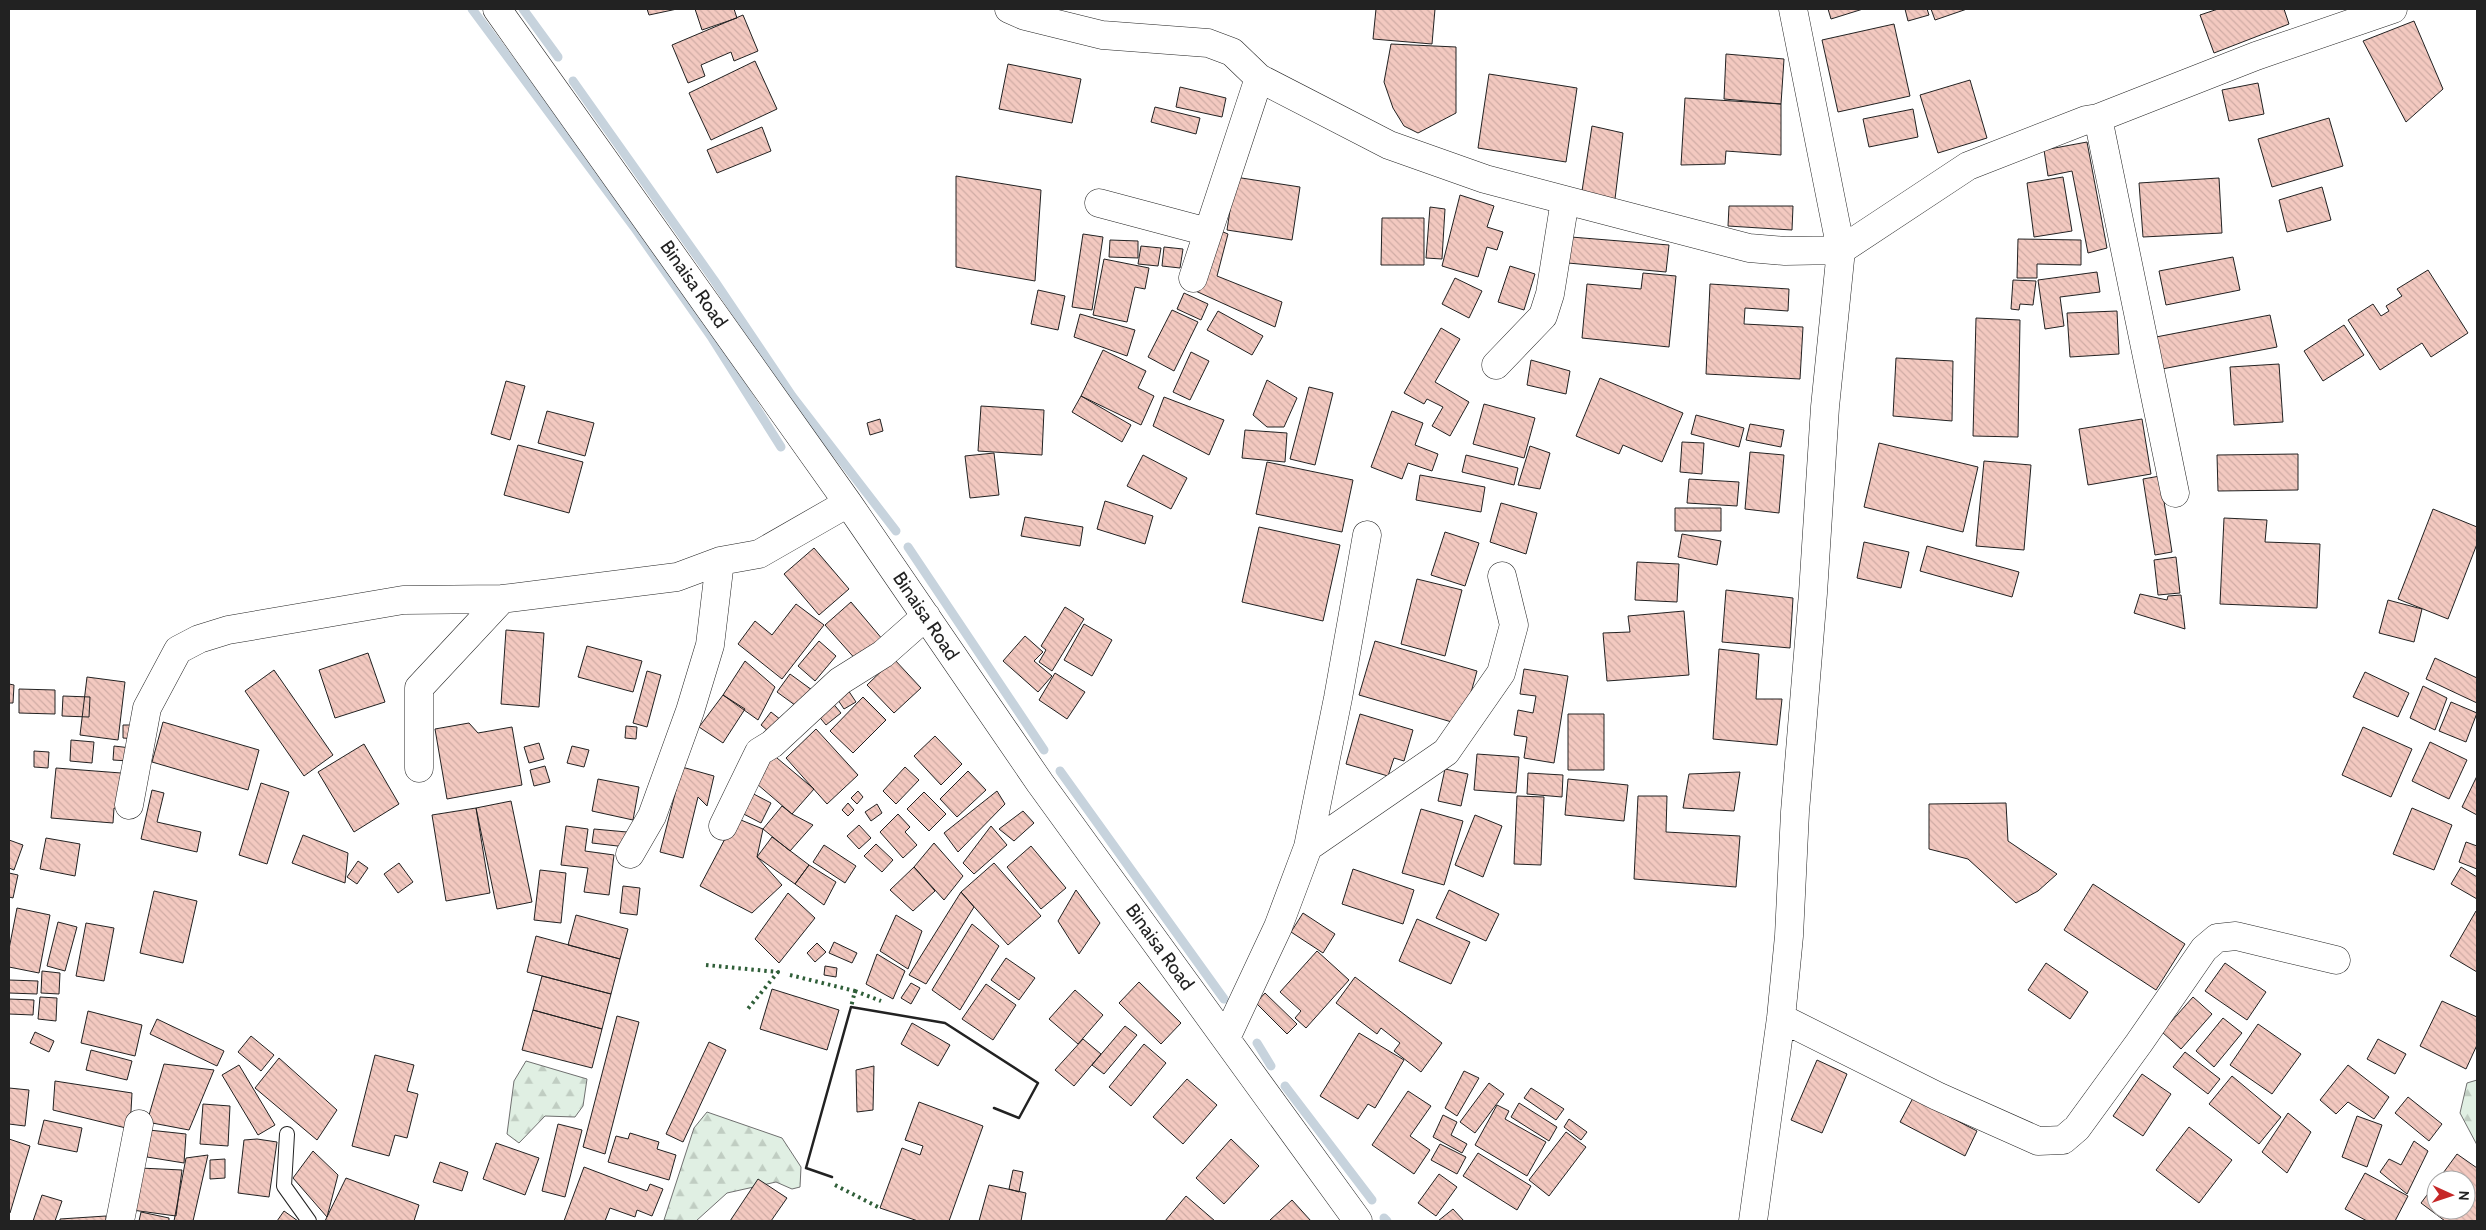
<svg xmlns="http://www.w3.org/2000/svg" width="2486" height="1230" viewBox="0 0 2486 1230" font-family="Cabin,sans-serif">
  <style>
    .forest { fill: url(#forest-firs); stroke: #6f6f6f }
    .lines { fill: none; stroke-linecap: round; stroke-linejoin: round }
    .stream { stroke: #c7d3dd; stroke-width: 9 }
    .building { fill: url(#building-back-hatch); stroke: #222 }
    .service-casing { stroke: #222; stroke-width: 16 }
    .minor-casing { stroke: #222; stroke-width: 29 }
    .service { stroke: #fff; stroke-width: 14 }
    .minor { stroke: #fff; stroke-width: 28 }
    .hedge { stroke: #2f5e38; stroke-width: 4; stroke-dasharray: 2.5 4; stroke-linecap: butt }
    .wall { stroke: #222; stroke-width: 2.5 }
    .labels { text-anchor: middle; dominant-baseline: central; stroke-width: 4; stroke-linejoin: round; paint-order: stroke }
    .street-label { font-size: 19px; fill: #222; stroke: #fff }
  </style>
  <defs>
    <pattern id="forest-firs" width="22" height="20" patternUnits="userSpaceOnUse" patternTransform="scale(1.25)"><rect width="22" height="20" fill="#e0efe3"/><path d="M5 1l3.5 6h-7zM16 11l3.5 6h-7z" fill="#c0cdc2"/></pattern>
    <pattern id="building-back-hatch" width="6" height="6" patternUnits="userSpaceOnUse" patternTransform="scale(1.25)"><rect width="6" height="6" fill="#f3c9c0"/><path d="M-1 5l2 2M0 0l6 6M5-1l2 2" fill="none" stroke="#d0aca5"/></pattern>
  </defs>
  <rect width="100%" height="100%" fill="#fff"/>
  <!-- forest -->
  <path class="forest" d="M526,1061l61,18 -4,27 -8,11 -30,-1 -26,27 -12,-9 7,-53z
    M2477,1080v65l-17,-32 7,-30z
    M707,1112l75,26 19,29 -1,20 -8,2 -16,-7 -49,11 -31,28 -32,-1 30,-92z"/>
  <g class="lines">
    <!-- stream -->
    <path class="stream" d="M472,9l162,218 78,111 69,109
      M523,9l35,48
      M573,81l141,199 78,116 104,135
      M908,547l136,203
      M1060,771l164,228
      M1257,1043l14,23
      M1285,1086l87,114
      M1384,1218l3,3"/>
  </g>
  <!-- building -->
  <path class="building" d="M647,9h30l-28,6z
    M695,9h39l3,9 -35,12z
    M1376,9h59l-3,35 -59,-5z
    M1828,9h35l-32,10z
    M1905,9h22l2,6 -21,6z
    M1931,9h36l-32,11z
    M2218,9h66l5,15 -75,29 -14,-38z
    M743,15l15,36 -24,10 -3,-9 -30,13 4,11 -17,7 -16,-38z
    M2414,21l29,68 -37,33 -43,-81z
    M1894,24l16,72 -72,16 -16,-72z
    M1391,44l65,3v66l-38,20 -14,-7 -11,-18 -9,-26z
    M1726,54l58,5 -3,45 -57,-5z
    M755,61l22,48 -66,31 -22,-47z
    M1008,64l73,15 -9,44 -73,-14z
    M1489,74l88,14 -11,74 -88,-14z
    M1970,80l17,58 -49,15 -18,-58z
    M2258,83l6,31 -35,7 -7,-31z
    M1180,87l46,11 -4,19 -46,-10z
    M1685,98l96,6v51l-55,-4 -1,13 -44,1z
    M1155,107l45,11 -4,16 -45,-12z
    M1913,109l5,28 -49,10 -6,-28z
    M2329,118l14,48 -71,21 -14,-48z
    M1592,126l31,7 -8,66 -33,-8z
    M762,127l9,24 -54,22 -10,-23z
    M2087,142l20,106 -19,5 -16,-82 -24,5 -4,-26z
    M956,176l85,14 -6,91 -79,-14z
    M1235,177l65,10 -8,53 -65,-10z
    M2063,177l9,54 -38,6 -7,-54z
    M2219,178l3,55 -79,4 -4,-54z
    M2322,187l9,33 -44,12 -8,-32z
    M1460,195l34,11 -7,21 16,5 -6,18 -10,-3 -9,30 -36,-11z
    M1729,206h64l-1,24 -64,-4z
    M1430,207l15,2 -3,50 -16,-1z
    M1382,218h42v47h-43z
    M1211,227l17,7 -11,42 65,26 -7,25 -86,-39z
    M1083,234l20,3 -11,73 -20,-3z
    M1571,237l98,8 -3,27 -98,-9z
    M2018,239l63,1v25l-44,-1v14h-20z
    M1110,240l28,1v17l-29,-1z
    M1141,246l20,2 -3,18 -20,-2z
    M1164,247l19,2 -3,19 -18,-2z
    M2233,257l7,33 -74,15 -7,-34z
    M1104,259l45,9 -4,21 -10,-2 -8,35 -34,-7z
    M1510,266l25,8 -11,36 -26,-8z
    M2428,270l40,63 -37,24 -9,-14 -42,27 -32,-50 25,-16 8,12 8,-5 -3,-5 16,-10 -5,-7z
    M2097,272l3,20 -40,5 4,29 -19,3 -7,-49z
    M1643,273l33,3 -7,71 -87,-9 5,-54 54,5z
    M1455,278l27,13 -13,27 -27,-14z
    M2013,280l23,1 -3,24 -13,-1 -1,6 -8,-1z
    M1710,284l79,5 -1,22 -43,-3 -1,16 59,3 -3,52 -94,-5z
    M1038,290l27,6 -7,34 -27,-6z
    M1184,293l24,11 -7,16 -24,-11z
    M1172,310l26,12 -24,49 -26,-14z
    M1218,311l45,25 -11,19 -45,-25z
    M2117,311l2,43 -49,3 -3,-44z
    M1080,314l55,16 -8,26 -53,-19z
    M2270,315l7,32 -115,22 -6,-32z
    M1976,318l44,2 -2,117 -45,-1z
    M2344,325l20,30 -41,26 -19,-30z
    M1441,328l19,11 -25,43 34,20 -19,34 -18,-10 11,-19 -16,-8 -3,5 -20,-11z
    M1103,350l43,21 -8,17 16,8 -13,29 -60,-29z
    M1191,352l18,9 -19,39 -17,-8z
    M1896,358l57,3 -1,60 -59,-5z
    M1531,360l39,11 -4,23 -39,-9z
    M2279,364l4,58 -49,3 -4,-58z
    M1600,378l83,35 -21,49 -39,-17 -4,9 -43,-18z
    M1267,380l30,18 -13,29h-17l-14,-12z
    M506,381l19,5 -15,54 -19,-6z
    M1309,387l24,6 -18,72 -25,-6z
    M1081,396l50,29 -9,17 -50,-30z
    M1164,397l60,23 -15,35 -56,-29z
    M1484,404l51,14 -11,40 -51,-14z
    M981,406l63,4 -2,45 -64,-4z
    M547,411l47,12 -9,33 -47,-13z
    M1392,411l31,12 -8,22 23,9 -6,17 -24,-8 -6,16 -31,-12z
    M1696,415l48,13 -5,19 -48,-13z
    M880,419l3,12 -13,4 -3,-12z
    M2142,419l9,55 -63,11 -9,-56z
    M1750,424l34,6 -3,17 -35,-7z
    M1245,430l42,3 -2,29 -43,-4z
    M1682,442l22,1 -2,31 -22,-2z
    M1879,443l99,24 -15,65 -99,-25z
    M518,445l65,17 -14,51 -65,-18z
    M1530,446l20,7 -10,36 -22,-4z
    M1750,452l34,3 -5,58 -34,-4z
    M994,453l5,42 -29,3 -5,-42z
    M2298,454v36l-80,1 -1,-36z
    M1143,455l44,23 -16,31 -44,-23z
    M1466,455l52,13 -4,17 -52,-13z
    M1984,461l47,4 -7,85 -48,-4z
    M1267,462l86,18 -11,52 -86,-18z
    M1420,475l65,12 -4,25 -65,-12z
    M2160,476l12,76 -17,3 -12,-76z
    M1689,479l50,3 -2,24 -50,-3z
    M1105,501l48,15 -8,28 -48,-15z
    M1501,503l36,10 -11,41 -36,-12z
    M1675,508h46v23h-46z
    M2433,509l44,18v17l-29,75 -50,-20z
    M1025,517l58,10 -3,19 -59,-10z
    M2224,518l43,2 -2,22 55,2 -3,64 -97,-4z
    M1259,527l81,18 -17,76 -81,-19z
    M1445,532l34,11 -14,43 -34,-11z
    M1682,534l39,7 -4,24 -39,-8z
    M1864,542l45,10 -8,36 -44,-10z
    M1927,546l92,26 -7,25 -92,-26z
    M814,548l35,41 -30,26 -35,-41z
    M2176,557l4,36 -22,2 -4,-35z
    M1637,562l42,2 -2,38 -42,-2z
    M1417,579l45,11 -17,66 -44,-12z
    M1726,590l67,8 -3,50 -68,-6z
    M2140,594l27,6 1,-4 13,-1 4,34 -51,-16z
    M2388,600l34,9 -8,33 -35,-9z
    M851,602l32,38 -25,22 -33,-37z
    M796,604l28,21 -42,54 -44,-35 17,-23 17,14z
    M1065,607l19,12 -32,52 -13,-9 7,-12 -5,-4z
    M1684,611l5,64 -82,6 -4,-48 27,-1 -2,-16z
    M1084,624l28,16 -20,36 -28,-16z
    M506,630l38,3 -5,74 -38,-3z
    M1025,636l18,16 -9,9 18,15 -14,16 -35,-31z
    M819,641l17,15 -21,25 -17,-15z
    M1375,641l102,30 -15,54 -103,-30z
    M587,646l55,15 -9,31 -55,-15z
    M1719,649l40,5 -3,45h26l-5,46 -64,-6z
    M368,653l17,49 -50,16 -16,-48z
    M2435,658l42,20v25l-51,-24z
    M894,659l27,29 -27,25 -27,-28z
    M745,661l30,26 -17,33 -35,-25z
    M1524,669l44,7 -14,87 -30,-5 3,-21 -13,-2 4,-25 15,3 3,-17 -16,-2z
    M274,670l59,85 -29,21 -59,-85z
    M647,671l14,4 -14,52 -14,-4z
    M2365,672l44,21 -11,24 -45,-20z
    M1055,673l30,19 -18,27 -28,-19z
    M790,674l22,16 -13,18 -22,-16z
    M87,677l38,5 -7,58 -38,-5z
    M9,684l5,1 -1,18h-4z
    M2423,686l24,12 -12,32 -25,-12z
    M19,689l36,1v24l-36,-1z
    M848,690l8,12 -12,7 -8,-12z
    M723,695l22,14 -22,34 -24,-16z
    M63,696l27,1 -1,20 -27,-1z
    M863,697l23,23 -33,33 -23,-22z
    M831,701l10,12 -15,12 -9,-11z
    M2451,702l26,11 -11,29 -27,-11z
    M771,712l15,12 -10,14 -15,-13z
    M1360,714l53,16 -9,31 -10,-3 -6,18 -42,-12z
    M1568,714h36v56h-36z
    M163,722l96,28 -11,40 -96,-28z
    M469,723l9,10 34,-6 10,58 -75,14 -12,-70z
    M123,725h14v14l-14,-1z
    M626,726l11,1 -1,12 -11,-1z
    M2363,727l49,22 -21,48 -49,-22z
    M816,729l42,46 -31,29 -41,-46z
    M935,736l27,28 -21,21 -27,-29z
    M71,740l23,2 -2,21 -22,-2z
    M2430,742l37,18 -18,39 -37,-18z
    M539,743l5,16 -15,4 -5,-16z
    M364,744l35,60 -45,28 -36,-60z
    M114,746l17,2 -2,13 -16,-1z
    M572,746l17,4 -5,17 -17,-4z
    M34,751l15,1 -1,16 -14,-1z
    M771,753l43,36 -22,25 -42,-36z
    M1477,754l42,3 -3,36 -42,-3z
    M545,766l5,16 -16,4 -4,-16z
    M682,767l32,9 -7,30 -9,-9 -15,61 -23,-6z
    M905,767l14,13 -23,24 -13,-13z
    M56,768l65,5 -3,36 -4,-1 -1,15 -62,-5z
    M1445,769l23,5 -7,32 -23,-5z
    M968,771l18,19 -29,27 -17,-18z
    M1740,772l-6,39 -51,-3 6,-34z
    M1528,773l35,2 -1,22 -35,-3z
    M2477,776v39l-15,-8z
    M598,779l41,8 -6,33 -41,-9z
    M1568,779l60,6 -4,36 -59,-6z
    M261,783l28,9 -22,72 -28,-9z
    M744,789l27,14 -10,20 -27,-14z
    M152,790l12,3 -7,29 44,10 -4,20 -56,-13z
    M858,791l5,6 -6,7 -6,-6z
    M997,791l8,13 -47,48 -14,-19z
    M924,792l22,22 -17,17 -22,-22z
    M1517,796l27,1 -3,68 -27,-1z
    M1638,796h29l-1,36 74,4 -4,51 -102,-8z
    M511,801l21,101 -35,7 -21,-101z
    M848,803l6,7 -6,6 -6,-6z
    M2006,803l2,38 49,33 -19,17 -22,12 -48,-44 -39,-10v-45z
    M877,804l5,9 -11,8 -6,-9z
    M782,806l10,8 21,11 -23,26 -27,-22z
    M476,808l14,85 -44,8 -14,-86z
    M2412,808l40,17 -18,45 -41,-16z
    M1421,809l42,12 -19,64 -42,-12z
    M1023,811l11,12 -20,18 -15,-12z
    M898,814l12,13 -5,5 12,13 -14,13 -23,-26z
    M1475,815l27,11 -19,51 -28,-12z
    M736,818l27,11 -6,28 25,28 -30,28 -52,-27z
    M859,825l12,13 -12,11 -12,-13z
    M566,826l22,3 -3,22 29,4 -5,40 -25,-3 4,-24 -27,-3z
    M991,826l16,19 -33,29 -11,-11z
    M594,829l33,3 -1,15 -34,-4z
    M303,835l45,18 -3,30 -53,-20z
    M772,837l37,28 -14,19 -38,-27z
    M46,838l34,6 -5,32 -35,-7z
    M9,840l14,5 -9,25 -5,-2z
    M2466,842l11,4v23l-18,-7z
    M934,843l29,33 -19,24 -30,-33z
    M876,844l17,16 -11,12 -18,-16z
    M824,845l32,21 -11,17 -32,-21z
    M1031,846l35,42 -25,21 -34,-42z
    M358,861l10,7 -11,16 -10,-7z
    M399,863l14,19 -15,11 -14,-19z
    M994,863l47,53 -33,29 -47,-53z
    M809,865l27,17 -12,23 -29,-21z
    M914,867l21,24 -22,20 -23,-21z
    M2461,867l16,10v22l-26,-15z
    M1353,869l61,21 -11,34 -61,-20z
    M540,870l26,3 -5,50 -27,-3z
    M9,873l9,2 -5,23 -4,-1z
    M2093,884l92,60 -29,46 -92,-60z
    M623,886l17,2 -3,27 -17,-2z
    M1076,890l24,33 -21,31 -21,-33z
    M1449,890l50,24 -13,27 -50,-23z
    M154,891l43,10 -14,62 -43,-10z
    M961,892l13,15 -48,77 -17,-9z
    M788,893l27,25 -36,45 -24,-24z
    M17,908l33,7 -11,58 -30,-6v-18z
    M2476,911h1v61l-27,-16z
    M1303,913l32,21 -12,19 -32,-21z
    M576,915l52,14 -8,30 -52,-14z
    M896,915l26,16 -14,38 -28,-18z
    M1417,919l53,23 -19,42 -52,-23z
    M58,922l19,5 -12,44 -18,-5z
    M86,923l28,5 -10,53 -28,-5z
    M972,924l27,22 -39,64 -28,-20z
    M536,936l84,23 -9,35 -84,-22z
    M834,942l23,11 -5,10 -23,-10z
    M817,943l9,9 -11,10 -8,-9z
    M1317,951l32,29 -43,48 -11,-10 6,-7 -21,-19z
    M877,954l28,17 -12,28 -27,-15z
    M1006,958l29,20 -16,22 -28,-20z
    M2046,963l42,29 -18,27 -42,-29z
    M2225,963l41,29 -19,28 -42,-29z
    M825,966l12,2 -1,9 -12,-2z
    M42,971l18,2 -1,21 -18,-1z
    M542,976l69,18 -9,35 -69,-19z
    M1355,977l87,66 -21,29 -27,-21 6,-8 -19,-15 -4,6 -41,-31z
    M9,980l29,1 -1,13 -28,-1z
    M1139,982l42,41 -20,21 -42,-41z
    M911,983l9,5 -9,16 -10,-6z
    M986,984l30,21 -23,35 -31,-21z
    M772,989l67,21 -12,40 -67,-21z
    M1075,990l28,25 -25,29 -29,-25z
    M1265,993l32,31 -10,10 -31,-31z
    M40,997l17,1 -1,23 -18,-2z
    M2193,997l19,17 -31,35 -19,-17z
    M9,999l25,1 -1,15 -24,-1z
    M2442,1001l35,16v28l-11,24 -46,-23z
    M533,1010l69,19 -10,39 -70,-18z
    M88,1011l54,14 -7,31 -54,-13z
    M617,1016l22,6 -34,132 -22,-7z
    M2223,1018l19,15 -28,34 -18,-16z
    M157,1019l67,32 -7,15 -67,-32z
    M912,1023l38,22 -12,21 -37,-22z
    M2258,1024l43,30 -29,40 -42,-29z
    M1125,1026l12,9 -33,39 -12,-9z
    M35,1032l19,9 -5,11 -19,-9z
    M1359,1033l45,27 -29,48 -7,-4 -10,15 -38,-23z
    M251,1036l23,19 -13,16 -23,-19z
    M1083,1039l18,15 -27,32 -19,-16z
    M2378,1039l28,15 -11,20 -28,-15z
    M709,1042l17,8 -43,92 -17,-8z
    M1144,1044l22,19 -35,43 -22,-19z
    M91,1050l41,11 -5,19 -41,-10z
    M2185,1052l35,27 -12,15 -35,-27z
    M375,1055l39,10 -7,26 11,3 -11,44 -12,-3 -6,21 -37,-10z
    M279,1058l58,52 -20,30 -62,-52z
    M1817,1060l30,14 -25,59 -31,-13z
    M164,1064l50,6 -25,60 -42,-8z
    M239,1065l36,60 -17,10 -36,-60z
    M2348,1065l41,32 -15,22 -26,-17 -12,12 -16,-14z
    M874,1066l-1,44 -16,2 -1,-42z
    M1464,1071l15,7 -22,38 -12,-8z
    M2142,1074l29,20 -28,42 -30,-20z
    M2232,1076l49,41 -22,27 -50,-40z
    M1187,1079l30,26 -34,39 -30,-27z
    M55,1081l77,12 -2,36 -77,-19z
    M1489,1083l15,11 -29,39 -15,-11z
    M9,1088l20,2 -4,36 -16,-2z
    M1531,1088l33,21 -8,11 -32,-22z
    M1408,1091l23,15 -21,30 20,14 -16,24 -42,-29z
    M2408,1097l34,27 -13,17 -34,-28z
    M1913,1098l64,33 -12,25 -65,-34z
    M919,1102l64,24 -34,95h-31l-38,-13 22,-60 18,7 3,-9 -18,-6z
    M1519,1103l38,24 -8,14 -38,-24z
    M203,1104l27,2 -2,40 -28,-2z
    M1497,1105l12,6 -4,8 41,23 -19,34 -52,-31z
    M2288,1113l23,19 -24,41 -25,-21z
    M1443,1115l14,7 -6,13 16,9 -5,9 -29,-16z
    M2357,1116l25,9 -15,42 -25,-10z
    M1569,1119l18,13 -6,8 -17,-13z
    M44,1120l38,8 -5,24 -39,-8z
    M558,1124l24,6 -17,67 -23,-6z
    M2189,1127l43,33 -33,43 -43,-33z
    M149,1130l37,4 -2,29 -37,-6z
    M1566,1132l20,15 -37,49 -20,-16z
    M630,1133l29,9 -2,7 19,6 -7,25 -61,-18 8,-26 12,3z
    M9,1139l21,7 -20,67 -1,-1z
    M257,1139l20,3 -8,55 -31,-4 6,-53z
    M1231,1139l28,27 -35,38 -28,-26z
    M2414,1141l14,10 -21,43 -27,-22 9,-13 12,6z
    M496,1143l43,15 -14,37 -42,-16z
    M1440,1144l26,13 -9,17 -26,-14z
    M313,1151l25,24 -11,42 -34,-39z
    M1478,1153l53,33 -14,24 -54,-34z
    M2457,1154l20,14v53h-32l-24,-18 15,-20v27h30v-30h-28z
    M208,1155l-15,66h-19l12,-63z
    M225,1159v19l-15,1v-19z
    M440,1162l28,10 -6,19 -29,-9z
    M584,1167l63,24 3,-7 13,5 -11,27 -15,-6 -2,7 -25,-9 -5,13h-41z
    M140,1168l42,2 -6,46 -44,-6z
    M1013,1170l10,2 -4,20 -10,-3z
    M2365,1173l43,23 -13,25h-28l-22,-12z
    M1439,1174l18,13 -21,29 -18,-13z
    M346,1178l73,27 -5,16h-89z
    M758,1179l29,19 -16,23h-41z
    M989,1185l37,8 -5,28h-42z
    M42,1195l20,6 -7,20h-22z
    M1186,1196l29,25h-50z
    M1292,1200l19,21h-39l-2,-1z
    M1453,1209l11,12h-26z
    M284,1211l14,10h-21z
    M141,1212l28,6v3h-30z
    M106,1216v5h-46v-2z"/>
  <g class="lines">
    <defs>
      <path id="service" d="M287,1134l-3,52 25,35"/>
      <path id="minor" d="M497,9l351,494 192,280 318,438
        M1009,9l16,7 77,19 106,8 24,9 27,26
        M2098,118l158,-62 137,-47
        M1099,203l109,29
        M1193,278l66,-200 130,67 96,34 80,21
        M1496,365l47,-49 7,-22 15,-94 184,48 36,3 56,-1 127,-84 118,-46 12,-2 77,375
        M419,768v-80l83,-89
        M129,805l18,-97 31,-58 21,-11 29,-9 175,-30 99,-1 175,-22 43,-16 39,-7 89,-51
        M723,826l36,-74 13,-8 68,-63 43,-27 43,-38
        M1308,847l30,-149 29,-163
        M630,854l22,-38 38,-105 20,-66 10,-84
        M1781,1018l156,78 101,45 25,-1 14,-12 62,-85 65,-94 13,-11 19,-2 100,24
        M1226,1038l52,-111 30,-80 138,-95 55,-79 13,-48 -12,-49
        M120,1221l19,-97
        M1753,1221l28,-203 8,-82 6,-124 18,-219 12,-186 16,-157 -48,-241"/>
    </defs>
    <!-- service casing -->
    <use href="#service" class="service-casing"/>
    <!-- minor casing -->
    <use href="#minor" class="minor-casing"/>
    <!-- service -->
    <use href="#service" class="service"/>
    <!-- minor -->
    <use href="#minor" class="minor"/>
    <!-- hedge -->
    <path class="hedge" d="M706,965l72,7 -31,38
      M790,975l65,16 -4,16
      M855,991l26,10
      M835,1185l45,23"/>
    <!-- wall -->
    <path class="wall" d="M832,1177l-26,-9 45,-161 94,16 93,60 -19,35 -25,-10"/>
  </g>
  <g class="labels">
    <!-- street labels -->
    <g class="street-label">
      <text transform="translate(694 284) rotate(55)">Binaisa Road</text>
      <text transform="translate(926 616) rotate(56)">Binaisa Road</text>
      <text transform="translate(1160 947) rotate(54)">Binaisa Road</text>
    </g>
  </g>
  <!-- border -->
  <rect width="2486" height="1230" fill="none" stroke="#222222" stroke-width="20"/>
  <!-- north arrow -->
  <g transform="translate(2451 1195) rotate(93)"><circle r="24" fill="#ffffff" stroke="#a7a7a7"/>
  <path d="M0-4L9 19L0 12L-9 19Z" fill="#c62828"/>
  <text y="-8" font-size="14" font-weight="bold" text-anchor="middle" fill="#222222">N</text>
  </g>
</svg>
